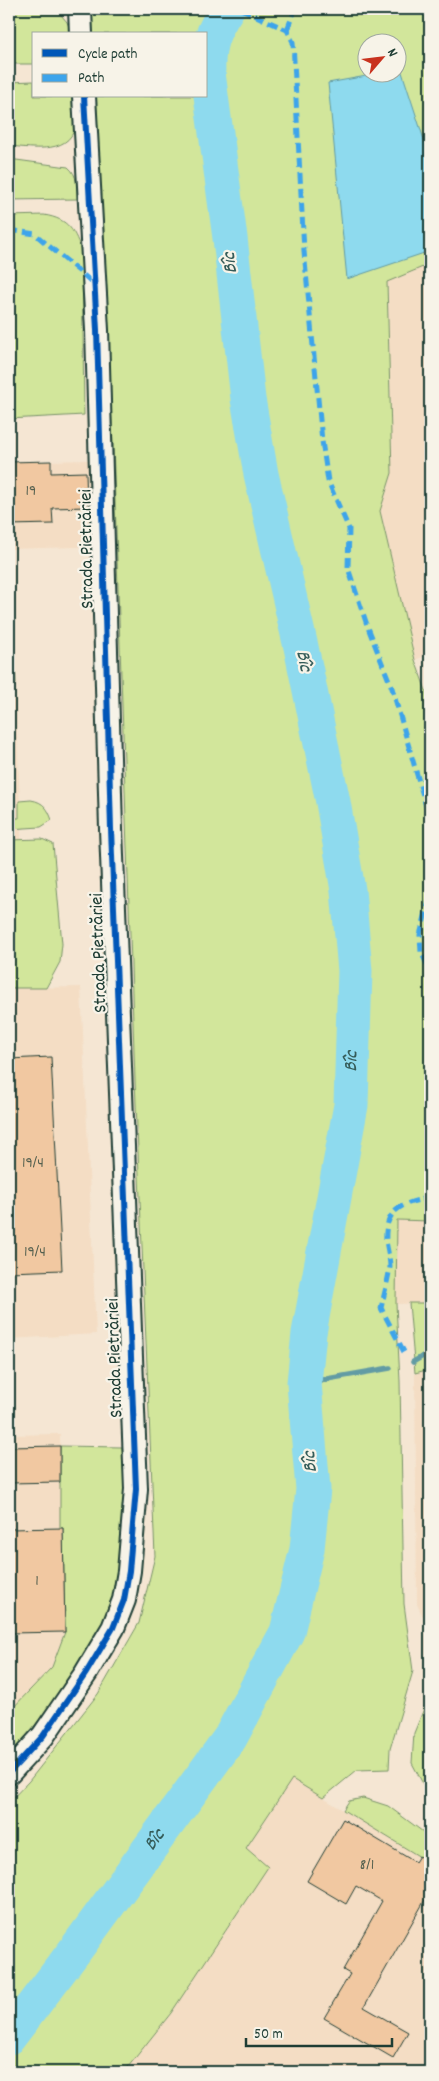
<svg xmlns="http://www.w3.org/2000/svg" width="439" height="2081" viewBox="0 0 439 2081" font-family="Dekko,sans-serif">
  <style>
    .built { fill: #f4ddc4 }
    .green { fill: #d2e69b; stroke: #789268; fill-rule: evenodd }
    .water { fill: #8edaee; stroke: #629ba4 }
    .lines { fill: none; stroke-linecap: round; stroke-linejoin: round }
    .stream { stroke: #629ba4; stroke-width: 5.5 }
    .river { stroke: #8edaee; stroke-width: 35 }
    .building { fill: #f1c8a1; stroke: #1f3d34 }
    .minor-casing { stroke: #1f3d34; stroke-width: 26 }
    .minor { stroke: #f7f3e8; stroke-width: 22 }
    .quiet { stroke: #3da4eb; stroke-width: 5; stroke-dasharray: 10 5; stroke-linecap: butt }
    .cycleway-casing { stroke: #f7f3e8; stroke-width: 9 }
    .cycleway { stroke: #0057b8; stroke-width: 6 }
    .labels { text-anchor: middle; dominant-baseline: central; stroke-width: 4.5; stroke-linejoin: round; paint-order: stroke }
    .number-label { font-size: 16px; fill: #54604f }
    .street-label { font-size: 19px; fill: #1f3d34; stroke: #f7f3e8 }
    .water-label { font-size: 20px; font-style: italic; fill: #355c59; stroke: #f7f3e8 }
  </style>
  <rect width="100%" height="100%" fill="#f5e6d3"/>
  <filter id="ink" filterUnits="userSpaceOnUse"><feTurbulence type="fractalNoise" baseFrequency=".02" numOctaves="2"/><feDisplacementMap in="SourceGraphic" scale="10" xChannelSelector="R" yChannelSelector="G"/><feConvolveMatrix kernelMatrix="1 2 1 2 8 2 1 2 1" color-interpolation-filters="sRGB"/></filter>
  <g filter="url(#ink)">
    <!-- built -->
    <path class="built" d="M430,264v390l-15,6 -35,-149 12,-38 -5,-192z
      M88,460l3,75 -13,12 -68,2 17,439 54,-1 15,347 -87,5v-877z
      M397,1220l33,1v82l-34,1z
      M430,1369v254l-8,-8 -5,-11 -2,-231z
      M60,1434v94h3l2,104 -13,35 -43,45v-277z
      M292,1779l138,84v209h-306l47,-59 96,-145 -21,-20z"/>
    <!-- green -->
    <path class="green" d="M9,9h47l11,13 5,12h-38v30h-25z
      M91,9h339v255l-43,18 5,191 -12,38 35,149 15,42v519l-33,-1 -1,84 4,77 4,223 9,67 -23,78 -1,20 -32,1 -34,28 -31,-19 -46,69 22,19 -97,146 -47,59h-115v-270l20,-21 69,-87 41,-71 16,-67 -20,-476 -22,-637 -17,-347h110v-62h-113zM366,42h30v30h-30z
      M34,81v15h39c1,8 3,16 3,24 -2,36 -43,28 -67,26v-64z
      M9,159l59,8c10,8 9,20 9,32l-68,1z
      M44,215c25,4 31,16 38,38l2,162 -75,4v-203z
      M9,579h2l5,105h-7z
      M31,800c13,2 17,9 21,20l-11,7 -32,2v-11h10v-17z
      M42,839l11,5 9,100 -2,18 -14,26h-37v-148z
      M409,1303h21v66l-15,4z
      M60,1446l62,1 4,62 -3,69 -15,46 -46,68 -53,65v-45l43,-45 13,-35 -2,-104h-3z
      M430,1694v103l-18,-34 2,-30z
      M363,1798l25,8 42,31v26l-87,-53 6,-9z"/>
    <!-- water -->
    <path class="water" d="M401,69l29,89v93l-83,28 -19,-196 55,-10 13,-1 1,-2z"/>
    <g class="lines">
      <!-- stream -->
      <path class="stream" d="M413,1362l17,-10
        M304,1383l86,-15"/>
      <!-- river -->
      <path class="river" id="s1" d="M9,2037l67,-88 154,-211 57,-106 20,-83 6,-60 -9,-106 5,-50 42,-228 4,-134 -7,-81 -15,-88 -32,-155 -40,-173 -13,-75 -18,-161 -22,-165c-1,-28 4,-41 19,-64"/>
    </g>
    <!-- building -->
    <path class="building" d="M51,461v12l35,-1 1,35 -35,1 1,16 -44,1v-63z
      M51,1057l11,213 -53,2v-213z
      M60,1446v36l-51,1v-36z
      M63,1528l2,104 -56,1v-104z
      M343,1819l72,43 4,-6 11,7v28l-66,116 44,25 -15,26 -69,-40 26,-44 -7,-4 39,-69 -26,-15 -10,18 -39,-23z"/>
    <g class="lines">
      <defs>
        <path id="minor" d="M80,9l1,25
          M9,1773l34,-37 43,-63 27,-45 11,-28 5,-29 7,-82 -25,-660 -14,-499 -13,-234"/>
      </defs>
      <!-- minor casing -->
      <use href="#minor" class="minor-casing"/>
      <!-- minor -->
      <use href="#minor" class="minor"/>
      <!-- quiet -->
      <path class="quiet" d="M241,9l46,21 6,12 11,209 18,190 6,40 21,48 -1,39 19,57 25,63 38,132
        M287,30l8,-21
        M9,230l26,4 59,50
        M430,898l-10,37 1,17 9,18
        M404,1352l-23,-44c3,-13 7,-28 9,-41 0,-9 -3,-18 -4,-27 -2,-31 19,-38 44,-42"/>
      <defs>
        <path id="cycleway" d="M9,1773l34,-37 43,-63 27,-45 11,-28 5,-29 7,-82 -25,-660 -14,-499 -13,-234"/>
      </defs>
      <!-- cycleway casing -->
      <use href="#cycleway" class="cycleway-casing"/>
      <!-- cycleway -->
      <use href="#cycleway" class="cycleway"/>
    </g>
  </g>
  <g class="labels">
    <!-- number labels -->
    <g class="number-label">
      <text x="31" y="491">19</text>
      <text x="33" y="1163">19/4</text>
      <text x="35" y="1252">19/4</text>
      <text x="37" y="1581">1</text>
      <text x="367" y="1865">8/1</text>
    </g>
    <!-- street labels -->
    <g class="street-label">
      <text transform="translate(88 549) rotate(-91)">Strada Pietrăriei</text>
      <text transform="translate(100 953) rotate(-92)">Strada Pietrăriei</text>
      <text transform="translate(116 1358) rotate(-92)">Strada Pietrăriei</text>
    </g>
    <!-- water labels -->
    <g class="water-label">
      <text transform="translate(231 263) rotate(-97)">Bîc</text>
      <text transform="translate(303 661) rotate(78)">Bîc</text>
      <text stroke="none"><textPath href="#s1" startOffset="1070">Bîc</textPath></text>
      <text transform="translate(311 1462) rotate(-95)">Bîc</text>
      <text stroke="none"><textPath href="#s1" startOffset="245">Bîc</textPath></text>
    </g>
  </g>
  <!-- margin -->
  <rect width="439" height="2081" fill="none" stroke="#f7f3e8" stroke-width="30"/>
  <rect x="15" y="15" width="409" height="2051" fill="none" stroke="#1f3d34" stroke-width="2" filter="url(#ink)"/>
  <!-- legend -->
  <rect x="32" y="32" width="175" height="65" fill="#f7f3e8" stroke="#a1aaa0"/>
  <rect x="42" y="49" width="25" height="8" fill="#0057b8" stroke="#a1aaa0"/>
  <text x="78" y="58" font-size="15" fill="#1f3d34">Cycle path</text>
  <rect x="42" y="74" width="25" height="8" fill="#3da4eb" stroke="#a1aaa0"/>
  <text x="78" y="82" font-size="15" fill="#1f3d34">Path</text>
  <!-- north arrow -->
  <g transform="translate(382 58) rotate(62)"><circle r="24" fill="#f7f3e8" stroke="#a1aaa0"/>
  <path d="M0-4L9 19L0 12L-9 19Z" fill="#c8321e"/>
  <text y="-8" font-size="14" font-weight="bold" text-anchor="middle" fill="#1f3d34">N</text>
  </g>
  <!-- scale -->
  <path d="M246 2038v8h146v-8" fill="none" stroke="#1f3d34" stroke-width="2.5"/>
  <text x="254" y="2038" font-size="15" fill="#1f3d34" stroke="#f7f3e8" stroke-width="4" paint-order="stroke">50 m</text>
</svg>
